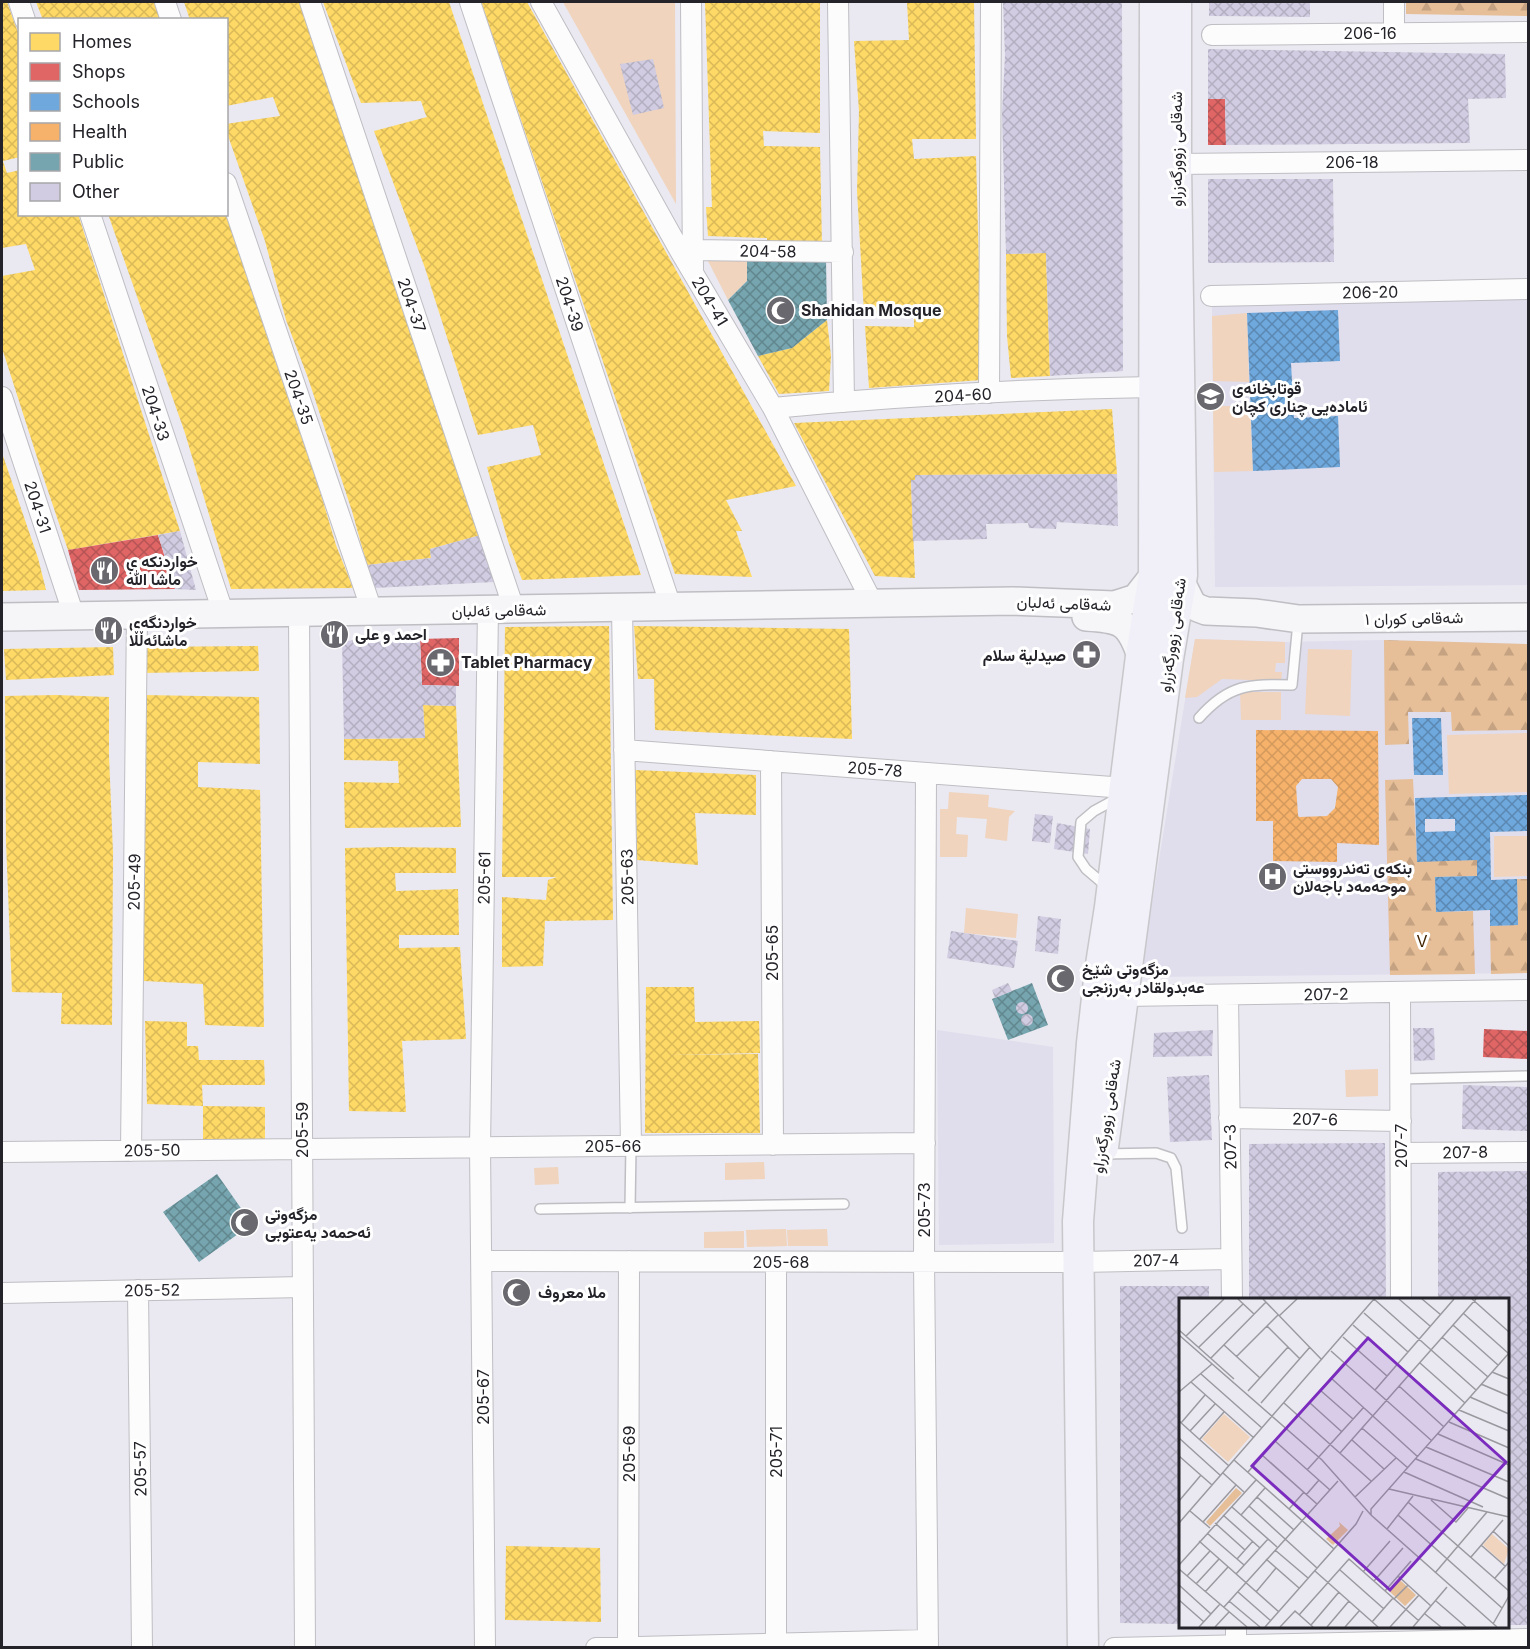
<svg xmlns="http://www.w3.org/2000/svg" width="1530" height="1649" viewBox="0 0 1530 1649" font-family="Inter,Vazirmatn,sans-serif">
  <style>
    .built { fill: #e0dded }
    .green { fill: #f0d4bd }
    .forest { fill: url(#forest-firs) }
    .homes { fill: url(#homes-cross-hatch) }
    .shops { fill: url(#shops-cross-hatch) }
    .schools { fill: url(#schools-cross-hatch); fill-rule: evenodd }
    .health { fill: url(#health-cross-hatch); fill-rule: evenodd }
    .public { fill: url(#public-cross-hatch) }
    .building { fill: url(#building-cross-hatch) }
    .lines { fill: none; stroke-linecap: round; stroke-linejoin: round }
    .lane-casing { stroke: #bfbec3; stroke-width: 12 }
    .street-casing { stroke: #bfbec3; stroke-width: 22 }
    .secondary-casing { stroke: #bfbec3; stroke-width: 30 }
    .primary-casing { stroke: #c8c7ca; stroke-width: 33 }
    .lane { stroke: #fcfcfd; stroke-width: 9 }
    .street { stroke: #fcfcfd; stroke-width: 20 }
    .secondary { stroke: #f6f6f9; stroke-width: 27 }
    .primary { stroke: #f1eff7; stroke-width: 30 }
    .labels { text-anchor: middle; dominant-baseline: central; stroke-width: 6; stroke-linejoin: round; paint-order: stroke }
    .street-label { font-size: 16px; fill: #242329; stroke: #fff }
    .poi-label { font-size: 16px; font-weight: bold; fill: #242329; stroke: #fff; text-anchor: start }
    .park-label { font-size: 16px; fill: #412402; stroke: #fff }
    .inset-road { fill: none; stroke: #9b99a0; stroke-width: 1.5 }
    .view { fill: #7b2cbf; fill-opacity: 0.15; stroke: #7b2cbf; stroke-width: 3 }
    .inset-edge { fill: none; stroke: #242329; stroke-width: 3 }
  </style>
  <defs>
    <pattern id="forest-firs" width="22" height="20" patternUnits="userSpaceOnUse" patternTransform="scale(1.5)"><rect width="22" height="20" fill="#e6be97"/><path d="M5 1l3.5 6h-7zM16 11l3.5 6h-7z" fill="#c5a382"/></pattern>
    <pattern id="homes-cross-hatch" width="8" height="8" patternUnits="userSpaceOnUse" patternTransform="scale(1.5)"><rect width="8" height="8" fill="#ffd966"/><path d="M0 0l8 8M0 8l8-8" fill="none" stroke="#daba58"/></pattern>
    <pattern id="shops-cross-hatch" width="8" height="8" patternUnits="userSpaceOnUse" patternTransform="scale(1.5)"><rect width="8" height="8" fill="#e06666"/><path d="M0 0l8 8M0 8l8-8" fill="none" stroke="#b55454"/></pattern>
    <pattern id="schools-cross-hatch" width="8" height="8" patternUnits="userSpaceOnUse" patternTransform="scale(1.5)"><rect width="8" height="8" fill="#6fa8dc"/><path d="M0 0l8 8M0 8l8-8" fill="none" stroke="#5b88b2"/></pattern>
    <pattern id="health-cross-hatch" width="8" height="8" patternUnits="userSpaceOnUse" patternTransform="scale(1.5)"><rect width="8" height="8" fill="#f6b26b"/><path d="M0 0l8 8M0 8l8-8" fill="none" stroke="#d3995d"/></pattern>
    <pattern id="public-cross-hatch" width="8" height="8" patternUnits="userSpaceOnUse" patternTransform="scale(1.5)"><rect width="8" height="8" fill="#76a5af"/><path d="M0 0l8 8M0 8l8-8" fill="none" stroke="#61868e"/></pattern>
    <pattern id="building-cross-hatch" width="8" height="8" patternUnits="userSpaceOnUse" patternTransform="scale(1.5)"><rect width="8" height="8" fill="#d1cce1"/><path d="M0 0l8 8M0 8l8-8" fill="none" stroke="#b3afc1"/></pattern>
  </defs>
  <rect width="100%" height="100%" fill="#eae8f0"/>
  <!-- built -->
  <path class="built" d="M1528,299v286l-313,2 -3,-281z
    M1195,639l90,3 100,-2 143,4v329l-388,4z
    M937,1030l116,17 1,196 -115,2z"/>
  <!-- green -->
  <path class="green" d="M563,2h112l1,202z
    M708,261h39v20l-19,19z
    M1247,313l2,69 -36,-1 -1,-65z
    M1213,406h37l3,65 -39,1z
    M1195,639l90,3v21h-9l-1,9h7l-1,9 -59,-2 -25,18 -12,1z
    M1308,649l44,1 -2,66 -45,-2z
    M1240,692h41v28h-40z
    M1528,733v59l-79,2 -2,-59z
    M949,792l40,3 -1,12 27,4 -6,6 -2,24 -22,-3 2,-19 -30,-2 -1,17 12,1 -1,22h-27v-48h8z
    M1494,836h34v40l-34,1z
    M966,908l52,6 -2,24 -52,-5z
    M1378,1069v27l-32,1 -1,-27z
    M764,1162l1,17 -40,1v-17z
    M558,1167l1,17 -24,1 -1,-17z
    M786,1229l1,17 -40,1 -1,-17z
    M827,1229l1,17h-40l-1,-16z
    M744,1231v17h-40v-16z"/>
  <!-- forest -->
  <path class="forest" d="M1406,2h122v14l-122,-2z
    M1384,640l144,4v86l-76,1 -1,-19h-43l1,32 -24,1z
    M1413,779l4,82 60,-1v16l-42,1 1,35 37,-1 2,63 -85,1 -5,-195z
    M1517,879h11v94l-37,1 -1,-48 28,-1z"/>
  <!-- homes -->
  <path class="homes" d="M2,2h5l13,36v119l-17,4 4,12 13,-3v44h58l102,317 -112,19 -24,-71 -42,-131v-72l33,-6 -9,-26 -24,4z
    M36,2h122l6,18h-121z
    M184,2h116l181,533 -51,14 1,9 -64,7 -15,-54 -44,-133 -22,-58 -21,-79 -39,-111v-6l54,-8 -7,-19 -47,9v-86h-36z
    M323,2h126l192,573 -119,5 -14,-39 -21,-74 54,-12 -8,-30 -55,10 -53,-167 -51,-137 53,-14 -2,-4 -4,-12 -60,2z
    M481,2h46l269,484 -70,14 16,31h-6l16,46 -77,-3z
    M705,2h115v131l-57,-2 1,15 56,1 2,98h-55v-7l-59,-2 -2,-29h6z
    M907,2h67l2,137h-64l2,20 62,-3 6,224 -113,8 -4,-62 49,1v-13l-50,-1 -7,-122 2,-80 -5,-70 55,-1z
    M108,214h118l73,207 37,124 17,43 -122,1 -46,-156z
    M1046,253l4,123 -39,2 -4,-42 -1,-82z
    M827,320l4,36 -2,35 -50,3 -21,-38 34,-8z
    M1112,409l5,65 -202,1v5h-4l4,98 -40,-2 -81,-153z
    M2,453l36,105 8,32 -44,1z
    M609,626l4,294 -68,1 -2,45 -41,1v-70l44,3 2,-20 9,-3h-55l3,-250z
    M634,626l215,3 3,110 -197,-9 -1,-51h-16z
    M258,646l1,25 -117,2v-26z
    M113,647l1,28 -108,5 -2,-31z
    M56,695l53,2v59l4,96 -1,173 -51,-1 1,-31 -50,-1 -6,-150 -1,-146z
    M143,695l116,2 1,67 -62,-2v25l62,3 4,237 -59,-2 -2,-41 -59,-3z
    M423,705l33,1 5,121 -116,1 -1,-46 55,1 -1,-22 -54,-1v-21l81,-1z
    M635,770l121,5v40l-61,-2 3,52 -61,-5z
    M393,847l63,1v25h-61l1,18 62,-2 1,46h-60v13l61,-1 6,92 -64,2 4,71 -57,-1 -4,-263z
    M646,987h48l1,35 64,-1 1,32 -92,2 90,-1 2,79h-115z
    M145,1021l42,1v24h11l1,14h65l1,25h-63l1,21 -56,-2z
    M203,1106l62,1v33l-62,-1z
    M506,1546l94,2 1,74 -96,-2z"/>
  <!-- shops -->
  <path class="shops" d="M1208,99h17l1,46h-18z
    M158,535l17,54 -96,1 -11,-40z
    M459,638v48l-37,-1 -2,-46z
    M1484,1029l44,2v28l-45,-2z"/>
  <!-- schools -->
  <path class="schools" d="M1338,310l2,51 -49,2 3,55 44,-2 2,51 -87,4 -6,-158z
    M1412,718h29l2,57h-29z
    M1528,795v36l-38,1 1,48 26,-1 1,46 -28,1v-16l-54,2 -1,-35 42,-1v-16l-60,2 -2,-64zM1425,819h30v12l-30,1z"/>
  <!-- health -->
  <path class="health" d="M1256,730l122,1 1,114 -42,-2v19l-64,-1v-40h-17zM1302,779h29l7,8 -3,21 -8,8 -28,1 -1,-2 -2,-29z"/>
  <!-- public -->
  <path class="public" d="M826,259l1,61 -35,28 -34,8 -30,-56 19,-19v-20z
    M1032,983l16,42 -40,15 -16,-41z
    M217,1174l35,50 -53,38 -36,-50z"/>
  <!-- building -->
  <path class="building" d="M1003,2h119l1,369 -73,5 -4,-123 -40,1 -4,-140 3,-59z
    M1209,2h101v15l-101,-1z
    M1208,49l297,5 1,44 -38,1 2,44 -244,2 -1,-46h-17z
    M653,59l11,49 -31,7 -13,-51z
    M1208,179h125l1,83 -126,1z
    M1117,474l1,52 -61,-4 -1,7 -27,-1 -1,-5 -42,1 1,15 -74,2 -2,-61h4v-5z
    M180,531l16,59 -21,-1 -17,-54z
    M481,535l13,47 -120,6 -7,-23 64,-7 -1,-9z
    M360,639h60l2,46 34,1v20l-33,-1 2,33 -81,1 -2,-97z
    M1035,814l18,2 -3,27 -18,-2z
    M1057,823l33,6 -2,25 -34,-5z
    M1038,916l23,3 -3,35 -23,-3z
    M951,931l67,10 -4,27 -67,-10z
    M1008,983l4,8 -17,7 -3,-8z
    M1016 1008a6 6 0 1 1 12 0a6 6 0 1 1-12 0Z
    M1021 1020a6 6 0 1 1 12 0a6 6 0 1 1-12 0Z
    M1413,1028h21l1,32 -21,1z
    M1213,1030l-1,26 -59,1 1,-24z
    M1209,1075l3,65 -42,2 -3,-65z
    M1463,1085l65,2v44l-66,-2z
    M1385,1143l1,156h-137v-155z
    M1528,1171v454h-20v-326h-70v-127z
    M1120,1286h89v13h-29v325l-60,-1z"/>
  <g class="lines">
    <defs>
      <path id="lane" d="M1199,718c30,-34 50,-34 93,-33l6,-63
        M1106,886l-20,-17 -8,-12 3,-35 13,-11 22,-12
        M1400,1079l128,-3
        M1104,1154l52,-1 15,5 5,10 6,60
        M630,1208l1,-62
        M540,1209l304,-5"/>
      <path id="street" d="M19,2l6,18
        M165,2l6,18
        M310,2l204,607
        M470,2l201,605
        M541,2l139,249 93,157 100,196
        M691,2l2,270
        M838,2l6,400
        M1394,2v31
        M1212,35l316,-3
        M1176,164l352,-4
        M226,183l146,428
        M90,214l133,398
        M693,250l150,2
        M1211,296l317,-7
        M989,393l2,-391
        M2,397l72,219
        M773,408c126,-12 253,-19 380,-21
        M622,608l9,538
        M299,613l6,1035
        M624,750l501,38
        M771,761l2,384
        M926,773l-2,489 4,386
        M1400,993l1,307
        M1228,995l4,305
        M1123,996l405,-6
        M1229,1118l172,3
        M131,1151l6,-537
        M2,1152l923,-9
        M1401,1153l127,-1
        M482,1261l598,1 151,-3
        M138,1290l4,358
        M2,1293l301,-6
        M1236,1626v19
        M776,1643v-381
        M628,1647l1,-386
        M485,1648l-5,-501 8,-537
        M596,1648l332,-8
        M1114,1648l414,-9"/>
      <path id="secondary" d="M1181,582l11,22 6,4 8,3 50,2 43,6 229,-2
        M2,617l1011,-16 101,4 22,-7 18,-23
        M1086,617c35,2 43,4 55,39"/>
      <path id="primary" d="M1103,1147l65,-488 14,-84 -6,-411v-162
        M1083,1648l-5,-427 14,-178 8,-72 10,-64 31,-251 13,-81 1,-573"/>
    </defs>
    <!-- lane casing -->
    <use href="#lane" class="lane-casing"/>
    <!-- street casing -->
    <use href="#street" class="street-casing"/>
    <!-- secondary casing -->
    <use href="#secondary" class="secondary-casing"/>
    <!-- primary casing -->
    <use href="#primary" class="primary-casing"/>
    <!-- lane -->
    <use href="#lane" class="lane"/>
    <!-- street -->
    <use href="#street" class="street"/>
    <!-- secondary -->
    <use href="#secondary" class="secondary"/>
    <!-- primary -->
    <use href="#primary" class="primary"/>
  </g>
  <!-- icons -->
  <defs>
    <symbol id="mosque-disc" viewBox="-11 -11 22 22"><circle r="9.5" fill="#69686f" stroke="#fff"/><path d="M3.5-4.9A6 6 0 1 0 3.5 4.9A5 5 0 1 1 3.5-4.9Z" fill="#fff"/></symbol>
    <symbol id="school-disc" viewBox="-11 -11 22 22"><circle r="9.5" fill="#69686f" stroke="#fff"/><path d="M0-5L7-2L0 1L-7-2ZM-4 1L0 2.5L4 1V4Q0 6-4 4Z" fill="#fff"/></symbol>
    <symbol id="restaurant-disc" viewBox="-11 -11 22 22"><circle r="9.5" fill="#69686f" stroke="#fff"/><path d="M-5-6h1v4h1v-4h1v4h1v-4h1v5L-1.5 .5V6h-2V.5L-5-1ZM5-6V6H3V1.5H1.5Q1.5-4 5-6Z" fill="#fff"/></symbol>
    <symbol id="pharmacy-disc" viewBox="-11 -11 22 22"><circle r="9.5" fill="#69686f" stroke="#fff"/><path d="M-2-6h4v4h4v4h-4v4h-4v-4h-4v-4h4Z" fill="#fff"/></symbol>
    <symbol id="hospital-disc" viewBox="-11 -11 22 22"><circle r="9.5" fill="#69686f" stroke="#fff"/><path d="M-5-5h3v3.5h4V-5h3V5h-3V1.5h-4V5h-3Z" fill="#fff"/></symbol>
  </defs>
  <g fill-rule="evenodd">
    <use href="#mosque-disc" x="764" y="294" width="33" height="33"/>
    <use href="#school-disc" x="1194" y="380" width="33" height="33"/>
    <use href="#restaurant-disc" x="88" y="554" width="33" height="33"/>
    <use href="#restaurant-disc" x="92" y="614" width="33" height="33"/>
    <use href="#restaurant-disc" x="318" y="618" width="33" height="33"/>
    <use href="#pharmacy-disc" x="1070" y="638" width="33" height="33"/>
    <use href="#pharmacy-disc" x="424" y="646" width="33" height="33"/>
    <use href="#hospital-disc" x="1256" y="860" width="33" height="33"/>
    <use href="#mosque-disc" x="1044" y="962" width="33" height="33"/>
    <use href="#mosque-disc" x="228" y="1206" width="33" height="33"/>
    <use href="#mosque-disc" x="500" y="1276" width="33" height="33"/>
  </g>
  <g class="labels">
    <!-- street labels -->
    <g class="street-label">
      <text x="1370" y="33">206-16</text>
      <text transform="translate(1176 149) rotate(-90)">شەقامی زوورگەزراو</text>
      <text x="1352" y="162">206-18</text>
      <text transform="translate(768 251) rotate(1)">204-58</text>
      <text transform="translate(1370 292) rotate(-1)">206-20</text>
      <text transform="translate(710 301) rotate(59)">204-41</text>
      <text transform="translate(570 304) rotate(72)">204-39</text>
      <text transform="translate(412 305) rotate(71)">204-37</text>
      <text transform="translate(963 395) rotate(-3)">204-60</text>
      <text transform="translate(299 397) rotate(71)">204-35</text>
      <text transform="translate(156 413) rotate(72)">204-33</text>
      <text transform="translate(38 507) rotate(72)">204-31</text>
      <text transform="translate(1064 603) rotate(2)">شەقامی ئەلبان</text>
      <text transform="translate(499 610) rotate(-1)">شەقامی ئەلبان</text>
      <text transform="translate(1414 618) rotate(-1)">شەقامی کوران ١</text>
      <text transform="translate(1172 635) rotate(-82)">شەقامی زوورگەزراو</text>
      <text transform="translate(875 769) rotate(4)">205-78</text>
      <text transform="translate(627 877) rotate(-91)">205-63</text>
      <text transform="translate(484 878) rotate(-89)">205-61</text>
      <text transform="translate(134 882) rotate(-89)">205-49</text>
      <text transform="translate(772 953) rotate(-90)">205-65</text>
      <text transform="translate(1326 994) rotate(-1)">207-2</text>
      <text transform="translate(1106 1116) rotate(-81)">شەقامی زوورگەزراو</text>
      <text transform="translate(1315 1119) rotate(1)">207-6</text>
      <text transform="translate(302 1130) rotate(-90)">205-59</text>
      <text x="613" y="1146">205-66</text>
      <text transform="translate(1401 1146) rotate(-90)">207-7</text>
      <text transform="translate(1230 1147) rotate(-91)">207-3</text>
      <text transform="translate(152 1150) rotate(-1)">205-50</text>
      <text transform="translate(1465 1152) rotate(-1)">207-8</text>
      <text transform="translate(924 1210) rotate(-90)">205-73</text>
      <text transform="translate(1156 1260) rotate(-1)">207-4</text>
      <text x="781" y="1262">205-68</text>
      <text transform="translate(152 1290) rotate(-1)">205-52</text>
      <text transform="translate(483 1397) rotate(-90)">205-67</text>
      <text transform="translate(776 1452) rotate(-90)">205-71</text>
      <text transform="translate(629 1454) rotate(-90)">205-69</text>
      <text transform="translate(140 1469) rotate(-91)">205-57</text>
    </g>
    <!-- poi labels -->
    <g class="poi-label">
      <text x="801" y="310">Shahidan Mosque</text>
      <text x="1232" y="388">قوتابخانەی<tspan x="1232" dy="18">ئامادەیی چناری کچان</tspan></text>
      <text x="126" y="561">خواردنكه ي<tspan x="126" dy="18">ماشا الله</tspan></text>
      <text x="129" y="622">خواردنگەی<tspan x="129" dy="18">ماشائەڵڵا</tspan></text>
      <text x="355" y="634">احمد و علی</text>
      <text x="1066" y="655" text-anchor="end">صیدلیة سلام</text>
      <text x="461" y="662">Tablet Pharmacy</text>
      <text x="1293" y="868">بنکەی تەندرووستی<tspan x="1293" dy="18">موحەمەد باجەلان</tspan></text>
      <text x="1082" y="969">مزگەوتی شێخ<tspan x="1082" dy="18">عەبدولقادر بەرزنجی</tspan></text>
      <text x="265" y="1214">مزگەوتی<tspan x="265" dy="18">ئەحمەد یەعتوبی</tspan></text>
      <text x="538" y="1292">ملا معروف</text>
    </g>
    <!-- park labels -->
    <g class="park-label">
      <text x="1422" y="941">V</text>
    </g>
  </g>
  <!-- overview -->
  <g transform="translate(1179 1298)">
    <rect width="330" height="330" fill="#eae8f0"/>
    <path d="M45,116l26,23 -22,25 -26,-23zM313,236l17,15 -5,15 -21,-19z" fill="#f0d4bd"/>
    <path d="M57,190l6,5 -32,33 -4,-4zM160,224l9,8 -15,15 -7,-6 14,-13zM220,281l17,16 -11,11 -17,-16z" fill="#e6be97"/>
    <path class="inset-road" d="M59,1l16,15M84,1l59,61M195,1l102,91M220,1l31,27M243,1l19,16M293,1l37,33M185,15l44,39M284,15l45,40M100,18l18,-17M174,27l102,90M274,27l45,40M88,28l33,33M0,32l55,49M0,37l143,125 49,55 126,112M7,38l38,-37M164,39l44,39M263,39l46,40M45,47l36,33M20,49l44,-43M152,53l101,90M57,59l42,-42M32,60l55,-56M241,65l45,40M313,74l17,7M22,76l61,54M152,80l87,79M12,84l63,56M302,86l28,12M220,88l45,41M141,92l33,29M196,92l79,-91M69,93l40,-44M0,94l33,-28M291,99l39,17M82,105l49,-56M105,105l87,78M131,105l32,29M280,112l50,21M119,118l46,-53M0,123l50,45M270,124l60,26M2,125l24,-28M183,130l46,40M11,133l25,-27M259,136l71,31M0,140l42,38M21,141l24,-27M173,142l32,29M96,143l55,49M247,149l83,35M161,155l136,-154M83,157l55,49M0,158l33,29M237,161l93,40M55,162l100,89M128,172l57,-63M69,174l38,-44M225,174l79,35M44,175l21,19M210,191l120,28M127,197l13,-15M78,199l37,33M176,199l41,-39M252,202l25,22 12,-14M0,203l22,-26M229,204l101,89M70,208l68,62M53,209l45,40M110,211l15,-17M11,213l20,17M44,217l37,33M62,217l24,-27M192,217v-6l138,-156M219,217l104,93M24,224l33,-37M0,225l195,-224M36,225l30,27M208,231l26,-33M314,233l16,15M28,235l37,32M20,243l80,71M302,247l24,21M96,252l33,28M292,259l32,-37M58,261l16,-18M87,261l33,29M0,267l77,-85M0,271l68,58M161,272l44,39M136,273l63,56M184,274l27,-31M256,275l52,-61M57,276l32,-35M8,278l23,-25M219,278l33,30M316,280l14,-16M195,283l29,-33M17,286l23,-25M0,287l32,29M206,293l26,-30M26,294l23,-25M59,294l33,29M77,294l20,-24M215,301l14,-14M0,302l25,22M50,303l31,26M257,303l30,26M45,309l114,-126M246,316l16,13M120,317l50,-56 70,62M193,324l21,-24M314,326l16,-28M132,327l28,-33M20,329l21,-23M36,329l14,-15M86,329l91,-103 7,-13M101,329l15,-16 18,16M148,329l22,-26M166,329l15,-17M211,329l29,-32M234,329l34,-40"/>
    <path class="view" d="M189,40l138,124 -116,128 -138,-124z"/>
    <rect width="330" height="330" class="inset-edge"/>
  </g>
  <!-- border -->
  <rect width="1530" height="1649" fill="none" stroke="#242329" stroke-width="6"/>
  <!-- legend -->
  <rect x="18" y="18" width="210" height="198" fill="#ffffff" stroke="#a7a7a9" stroke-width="1.5"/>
  <rect x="30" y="33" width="30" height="18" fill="#ffd966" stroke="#a7a7a9" stroke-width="1.5"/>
  <text x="72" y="48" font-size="18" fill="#242329">Homes</text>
  <rect x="30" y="63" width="30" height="18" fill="#e06666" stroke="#a7a7a9" stroke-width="1.5"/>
  <text x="72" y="78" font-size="18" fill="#242329">Shops</text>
  <rect x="30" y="93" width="30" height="18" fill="#6fa8dc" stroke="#a7a7a9" stroke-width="1.5"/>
  <text x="72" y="108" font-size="18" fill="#242329">Schools</text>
  <rect x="30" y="123" width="30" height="18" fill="#f6b26b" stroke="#a7a7a9" stroke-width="1.5"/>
  <text x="72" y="138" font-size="18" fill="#242329">Health</text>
  <rect x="30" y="153" width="30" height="18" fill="#76a5af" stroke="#a7a7a9" stroke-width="1.5"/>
  <text x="72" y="168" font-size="18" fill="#242329">Public</text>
  <rect x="30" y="183" width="30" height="18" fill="#d1cce1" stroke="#a7a7a9" stroke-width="1.5"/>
  <text x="72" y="198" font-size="18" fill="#242329">Other</text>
</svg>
